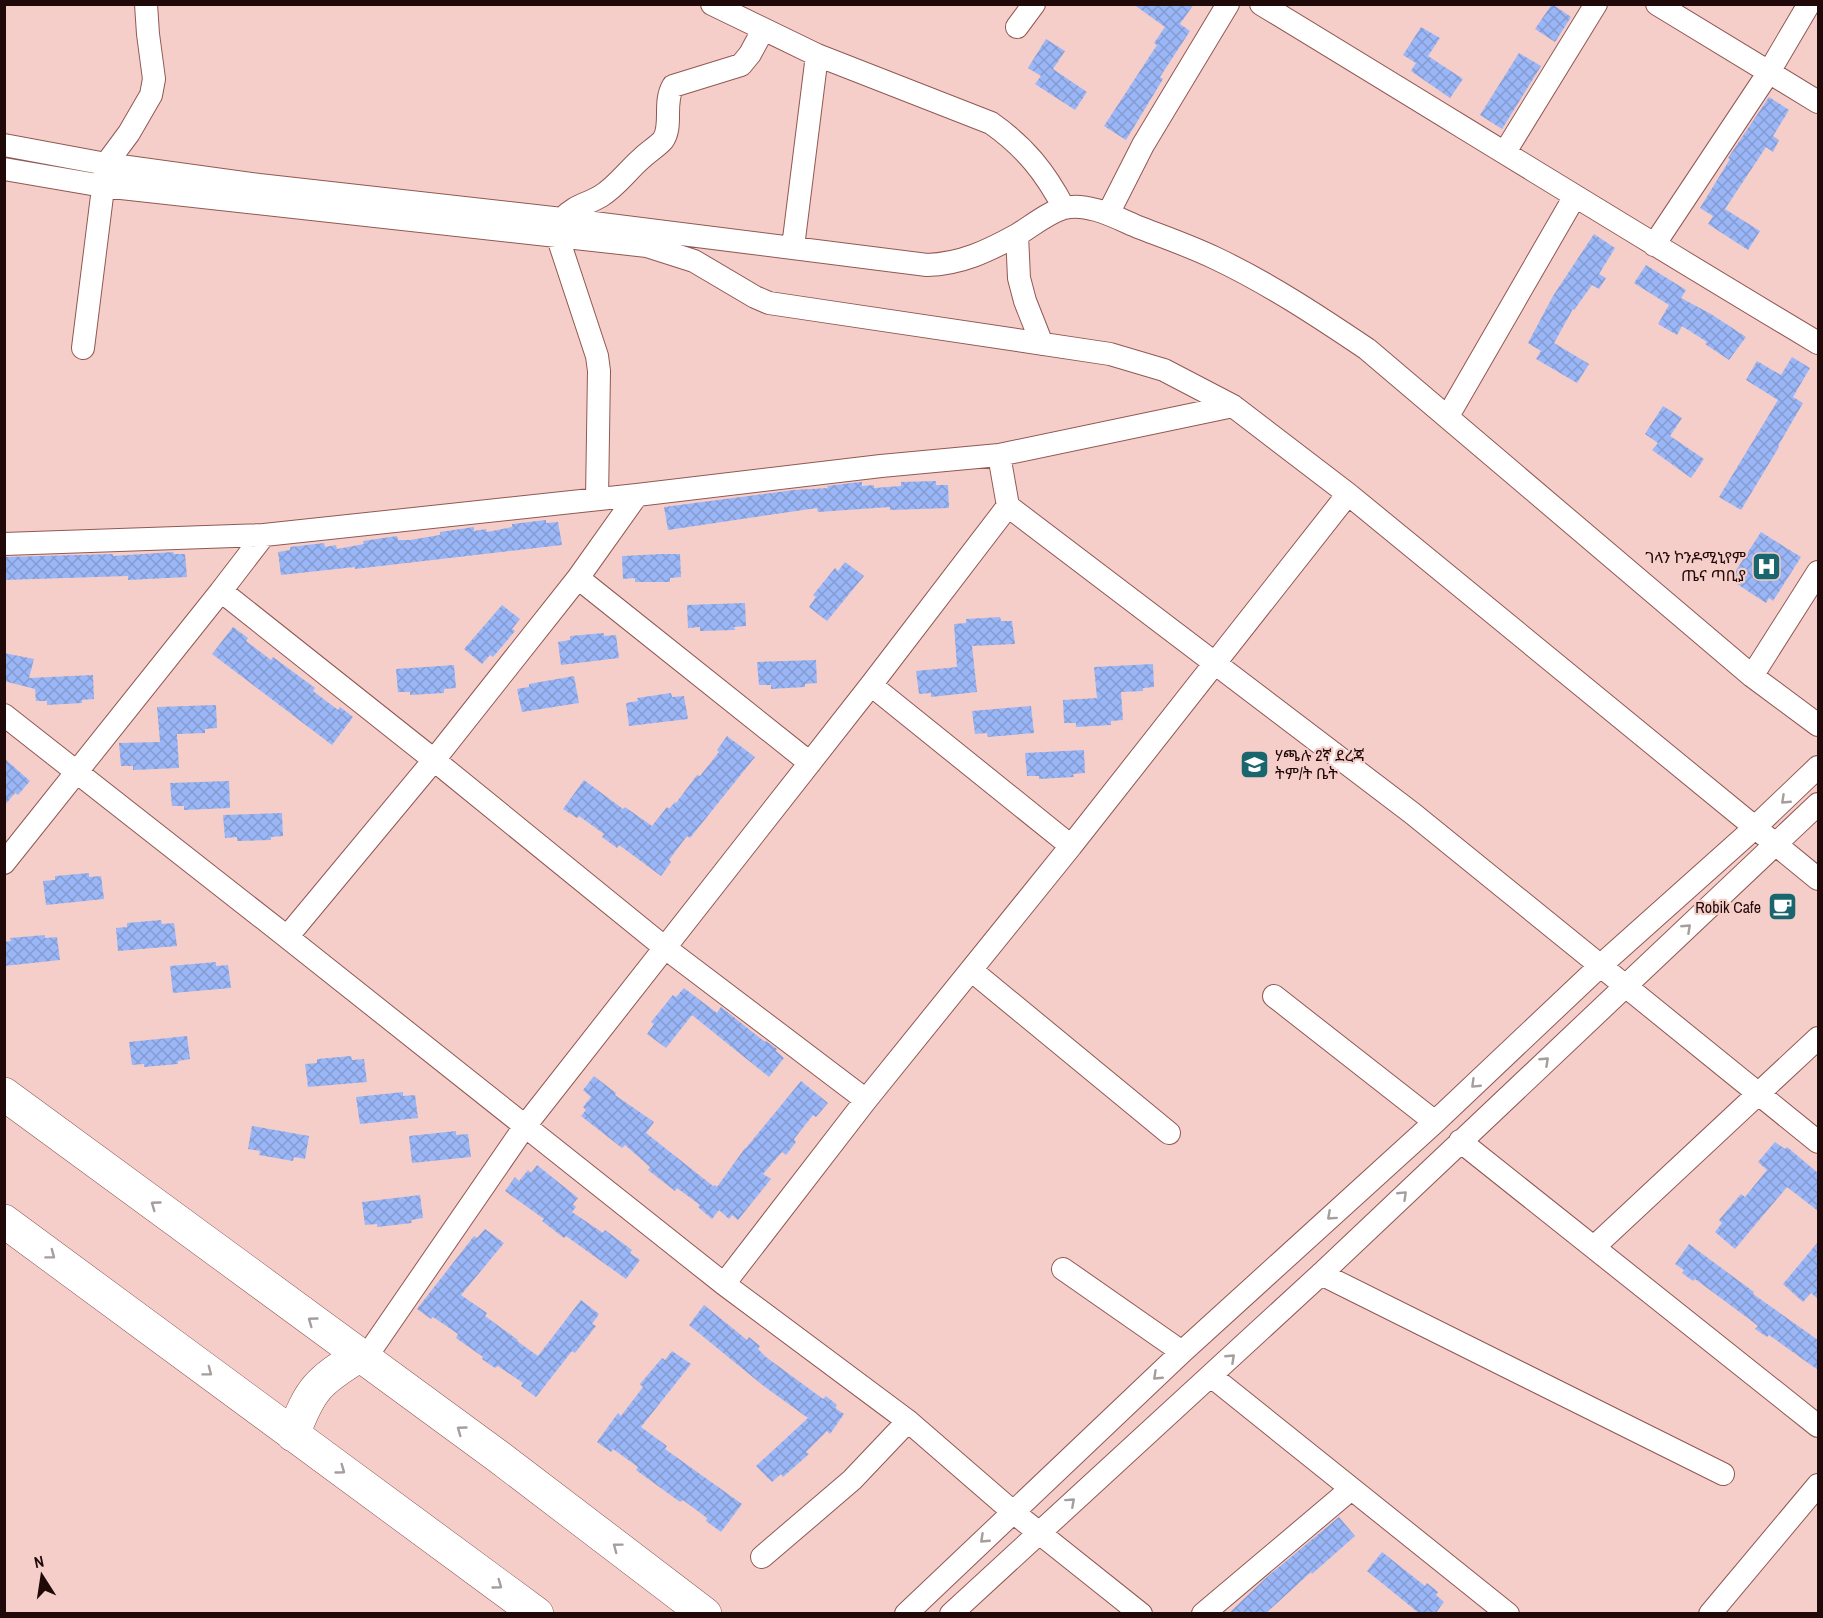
<svg xmlns="http://www.w3.org/2000/svg" width="1823" height="1618" viewBox="0 0 1823 1618" font-family="'Archivo Narrow','Noto Sans Ethiopic',sans-serif">
  <style>
    .building { fill: url(#building-cross-hatch) }
    .lines { fill: none; stroke-linecap: round; stroke-linejoin: round }
    .minor-casing { stroke: #915853; stroke-width: 24 }
    .highway-casing { stroke: #915853; stroke-width: 34 }
    .minor { stroke: #fff; stroke-width: 22 }
    .highway { stroke: #fff; stroke-width: 33 }
    .oneway { stroke: #a69d9d }
    .labels { text-anchor: middle; dominant-baseline: central; stroke-width: 4.5; stroke-linejoin: round; paint-order: stroke }
    .poi-label { font-size: 16px; fill: #200a09; stroke: #f6cec9; text-anchor: end }
  </style>
  <defs>
    <pattern id="building-cross-hatch" width="8" height="8" patternUnits="userSpaceOnUse" patternTransform="scale(1.5)"><rect width="8" height="8" fill="#9ab6f7"/><path d="M0 0l8 8M0 8l8-8" fill="none" stroke="#849bd2"/></pattern>
  </defs>
  <rect width="100%" height="100%" fill="#f6cec9"/>
  <!-- building -->
  <path class="building" d="M1133,4h61l-14,20 10,7 -30,46 3,2 -37,61 -22,-14 53,-81 -3,-2 11,-16z
    M1552,4l19,13 -16,25 -20,-13z
    M1421,27l19,11 -12,18 35,23 -13,19 -39,-27 5,-8 -13,-8z
    M1046,39l19,12 -12,18 34,23 -12,18 -40,-26 6,-8 -13,-8z
    M1519,53l22,13 -39,63 -22,-14z
    M1769,97l20,13 -16,26 6,4 -6,12 -7,-5 -41,62 35,22 -12,19 -40,-26 5,-8 -13,-8 30,-49 -2,-1z
    M1594,234l21,14 -16,26 7,4 -7,11 -7,-4 -18,25 -1,-1 -19,34 35,21 -12,19 -41,-24 5,-8 -13,-8 25,-47z
    M1646,265l40,25 -5,8 30,16 35,23 -17,23 -24,-16 2,-2 -25,-16 -5,9 -19,-11 11,-19 -35,-22z
    M1792,357l18,11 -17,29 10,6 -25,43 1,1 -38,63 -22,-13 59,-97 -32,-20 11,-19 24,14z
    M1663,406l19,12 -12,18 34,23 -13,19 -39,-28 6,-7 -13,-9z
    M936,481v4h12l1,23 -59,2v-3l-72,5 -1,-4 -149,22 -4,-23 130,-17 34,-2 -1,-2 33,-4h2v4l12,-1v3l27,-2v-4z
    M546,520v3l12,-1 4,23 -207,24v-2l-74,8 -3,-23 12,-2v-3l34,-4 1,4 11,-2 1,4 27,-5 -1,-3 34,-5 1,4h12l30,-5v-3l34,-5v4l12,-2 1,3 25,-5v-3z
    M1761,532l40,25 -28,44 -4,-3 -3,5 -32,-21 2,-5 -3,-2z
    M173,552l1,2h11l2,23 -59,3v-4l-124,4v-23l109,-3v2z
    M662,554h18l1,23 -11,1v4h-35v-4l-12,1 -1,-23z
    M845,562l19,14 -37,45 -18,-14 7,-10 -3,-2 22,-27 3,3z
    M745,603l1,23 -12,1 1,3 -35,1v-4l-12,1 -1,-23z
    M502,605l18,14 -8,10 3,2 -22,26 -3,-2 -8,9 -18,-15z
    M1000,617l1,4h11l3,23 -43,2 5,46 -46,5v-4l-12,1 -3,-23 41,-4 -3,-43 12,-1v-4z
    M233,627l15,11 -2,3 25,19 2,-3 42,31 -2,3 25,19 2,-3 13,10 -21,28 -120,-91z
    M604,633v3l12,-1 3,23 -58,7 -3,-23 12,-2v-4z
    M4,653l30,6 -5,19 64,-3 1,24 -12,1v3l-35,2v-4h-11l-1,-12 -31,-8z
    M816,660l1,23 -12,1v3l-34,2v-4h-12l-2,-23z
    M1153,664l1,23 -11,1v3l-22,1 2,28 -12,1v4l-35,2v-4h-12l-1,-23 34,-2 -3,-31z
    M454,665l2,23 -12,1v4l-34,2v-3h-12l-2,-23z
    M574,676l5,27 -57,9 -5,-23 12,-2v-3z
    M671,693l1,4 12,-1 4,23 -59,7 -3,-23 12,-2 -1,-3z
    M216,705l1,23 -12,1v4l-28,1 2,34 -46,2v-4h-12l-2,-23 41,-1 -3,-35z
    M1031,706l3,27 -46,4 -1,-4 -12,1 -3,-23z
    M727,736l28,21 -65,81 -3,-2 -18,24 2,2 -10,14 -42,-31 -2,3 -15,-11 2,-3 -25,-18 -2,2 -14,-9 21,-29 39,29 2,-2 27,19 15,-19 2,2 6,-7 1,1 21,-28 3,1 19,-24 -2,-2z
    M1084,750l1,23 -12,1 1,3 -35,2v-3h-12l-2,-23z
    M4,758l26,23 -12,14 -3,-2 -11,13z
    M229,781l1,27 -46,2v-4h-12l-2,-23z
    M282,813l1,23 -12,1v3l-34,1v-4l-12,1 -2,-23z
    M89,873v4l12,-1 3,23 -58,6 -3,-24 12,-1v-4z
    M161,920l1,4 12,-1 3,23 -59,5 -2,-23 11,-1v-4z
    M45,935v3l12,-1 3,23 -56,6v-24l7,-1 -1,-3z
    M216,962v4l12,-1 3,23 -58,5 -3,-27z
    M684,988l33,25 4,-6 44,35 1,-1 11,8 -1,2 8,7 -15,19 -77,-62 -26,33 -19,-14 7,-10 -3,-2 22,-27 3,2z
    M187,1036l3,23 -12,2v3l-34,3v-3l-12,1 -3,-23z
    M351,1056l1,4 12,-1 3,23 -59,5 -3,-23 12,-1v-4z
    M594,1076l22,17 -1,2 39,27 -8,11 67,53 2,-1 2,2 28,-39h1l55,-67 27,22 -12,14 -3,-2 -19,24 2,3 -10,13 -4,-3 -19,22 8,5 -33,41 -6,-5 -3,4 -10,-9 -7,9 -14,-12 2,-2 -23,-17 -2,3 -27,-21 2,-3 -25,-22 -3,3 -41,-32 5,-6 -3,-3 8,-10 -8,-7z
    M403,1092v4l12,-1 3,23 -58,6 -4,-27z
    M252,1126l57,10 -4,23 -11,-2 -1,4 -34,-6 1,-4 -12,-2z
    M456,1131v4l12,-1 3,23 -59,6 -3,-27z
    M1775,1142l10,7 2,-2 31,26v38l-31,-24 -52,62 -20,-17 7,-9 -3,-3 22,-26 4,3 22,-27 -9,-8z
    M537,1165l41,33 -5,6 3,3 -4,5 31,21 2,-3 27,20 -2,3 10,7 -14,19 -60,-43 -2,2 -22,-17 2,-2 -39,-28 10,-14 4,4 9,-11 3,3z
    M420,1195l3,23 -12,2 1,3 -35,4v-3l-12,1 -3,-23z
    M485,1229l19,14 -43,52 26,18 -2,3 33,24 -1,1 21,15 43,-56 18,14 -7,10 4,2 -21,27 -3,-2 -36,46 -15,-11 2,-3 -25,-17 -3,2 -13,-9 1,-2 -27,-19 2,-4 -25,-17 -2,2 -14,-10 57,-73 3,2z
    M1818,1242v57l-7,-6 -8,9 -20,-18z
    M1689,1244l65,48 -1,2 65,46v30l-49,-35 -2,2 -12,-8 3,-3 -9,-7 -54,-40 -2,2 -11,-8 2,-3 -9,-6z
    M704,1305l43,35 2,-3 11,9 -2,3 8,8 57,42 3,-3 11,9 -2,3 9,6 -14,20 -3,-3 -21,21 3,2 -26,23 -2,-3 -9,8 -16,-16 52,-48 -43,-31 -76,-62z
    M672,1351l19,13 -50,63 26,19 -2,3 77,55 -21,28 -15,-11 1,-3 -24,-18 -3,2 -44,-32 2,-3 -25,-18 -2,3 -14,-10 21,-29 3,3 22,-29 -3,-3 22,-26 3,2z
    M1339,1517l16,19 -43,38 -1,-2 -46,42h-37l39,-37z
    M1382,1552l43,34 2,-3 11,9 -2,3 8,7 -9,12h-15l-53,-43z"/>
  <g class="lines">
    <defs>
      <path id="minor" d="M712,4l105,51 174,68c34,24 54,49 73,85
        M1261,4c186,113 371,228 557,339
        M1657,4l161,98
        M1017,27l17,-23
        M4,145l102,19 153,21 303,34 365,46c34,-1 61,-14 90,-30 15,-9 30,-22 47,-27 24,-6 53,10 74,19 26,10 52,19 77,31 53,25 103,58 152,91l385,327 66,49
        M1505,152l91,-148
        M4,169l99,17 544,60 47,15 61,36 14,6 341,51 54,16 69,36 115,88 470,385
        M1108,214l35,-69 85,-141
        M562,219c13,-14 24,-14 39,-23 16,-10 27,-26 41,-38 6,-6 16,-12 21,-18 10,-14 0,-37 10,-54l68,-21 9,-11 13,-24
        M557,235l40,121 2,15 -2,128
        M1017,235l2,43 6,23 17,43
        M1654,245l115,-173 40,-68
        M793,247l24,-192
        M83,348l23,-184 23,-31 22,-38 3,-16 -6,-45 -2,-30
        M1448,416l127,-220
        M999,455l234,-49
        M4,544l260,-9 373,-40 244,-29 118,-11 9,51
        M578,578l59,-83
        M221,591l43,-56
        M1752,676l66,-104
        M4,715l283,222 437,347 184,137 105,91 128,102
        M1071,846l277,-352
        M4,863l217,-272 213,169 230,187 202,153 205,-254 -200,-161
        M287,937l147,-177 144,-182 232,185
        M971,970l198,163
        M1274,996l161,126
        M1460,1141l358,285
        M1594,1247l224,-209
        M1063,1269l119,83
        M1321,1274l402,200
        M724,1284l142,-184
        M364,1360l161,-234 346,-441 137,-179 404,307 406,329
        M1211,1376l297,238
        M762,1557l90,-77 56,-59
        M906,1614l276,-262 253,-230 165,-156 150,-134 68,-65
        M951,1614l370,-340 497,-470
        M1203,1614l148,-125
        M1710,1614l108,-129"/>
      <path id="highway" d="M4,1094l495,363 206,157
        M4,1221l533,393
        M293,1435c17,-46 25,-54 66,-79"/>
    </defs>
    <!-- minor casing -->
    <use href="#minor" class="minor-casing"/>
    <!-- highway casing -->
    <use href="#highway" class="highway-casing"/>
    <!-- minor -->
    <use href="#minor" class="minor"/>
    <!-- highway -->
    <use href="#highway" class="highway"/>
  </g>
  <!-- one-way arrows -->
  <defs><path id="oneway-chevron" d="M-2-3.5L2.5 0L-2 3.5" fill="none" stroke-width="1.6" stroke-linecap="round" stroke-linejoin="round" transform="scale(1.5)"/></defs>
  <g class="oneway">
    <use href="#oneway-chevron" transform="translate(1785 800) rotate(137)"/>
    <use href="#oneway-chevron" transform="translate(1687 928) rotate(-43)"/>
    <use href="#oneway-chevron" transform="translate(1545 1061) rotate(-43)"/>
    <use href="#oneway-chevron" transform="translate(1475 1084) rotate(136)"/>
    <use href="#oneway-chevron" transform="translate(1403 1195) rotate(-44)"/>
    <use href="#oneway-chevron" transform="translate(155 1205) rotate(-144)"/>
    <use href="#oneway-chevron" transform="translate(1331 1216) rotate(138)"/>
    <use href="#oneway-chevron" transform="translate(51 1255) rotate(37)"/>
    <use href="#oneway-chevron" transform="translate(312 1321) rotate(-144)"/>
    <use href="#oneway-chevron" transform="translate(1231 1358) rotate(-43)"/>
    <use href="#oneway-chevron" transform="translate(208 1372) rotate(37)"/>
    <use href="#oneway-chevron" transform="translate(1157 1376) rotate(137)"/>
    <use href="#oneway-chevron" transform="translate(461 1430) rotate(-144)"/>
    <use href="#oneway-chevron" transform="translate(341 1470) rotate(36)"/>
    <use href="#oneway-chevron" transform="translate(1071 1502) rotate(-42)"/>
    <use href="#oneway-chevron" transform="translate(984 1539) rotate(137)"/>
    <use href="#oneway-chevron" transform="translate(617 1547) rotate(-143)"/>
    <use href="#oneway-chevron" transform="translate(498 1585) rotate(36)"/>
  </g>
  <!-- icons -->
  <defs>
    <symbol id="hospital-square" viewBox="-11 -11 22 22"><rect x="-9" y="-9" width="18" height="18" rx="4" fill="#19666e" stroke="#f6cec9"/><path d="M-5-5h3v3.5h4V-5h3V5h-3V1.5h-4V5h-3Z" fill="#fff"/></symbol>
    <symbol id="school-square" viewBox="-11 -11 22 22"><rect x="-9" y="-9" width="18" height="18" rx="4" fill="#19666e" stroke="#f6cec9"/><path d="M0-5L7-2L0 1L-7-2ZM-4 1L0 2.5L4 1V4Q0 6-4 4Z" fill="#fff"/></symbol>
    <symbol id="cafe-square" viewBox="-11 -11 22 22"><rect x="-9" y="-9" width="18" height="18" rx="4" fill="#19666e" stroke="#f6cec9"/><path d="M-5.5-4.5H6V0H3Q3 3.5 0 3.5H-2.5Q-5.5 3.5-5.5 0ZM3-3.2v2h1.7v-2ZM-6 4.5H4V6H-6Z" fill="#fff"/></symbol>
  </defs>
  <g fill-rule="evenodd">
    <use href="#hospital-square" x="1750" y="550" width="33" height="33"/>
    <use href="#school-square" x="1238" y="748" width="33" height="33"/>
    <use href="#cafe-square" x="1766" y="890" width="33" height="33"/>
  </g>
  <g class="labels">
    <!-- poi labels -->
    <g class="poi-label">
      <text x="1746" y="557">ገላን ኮንዶሚኒየም<tspan x="1746" dy="18">ጤና ጣቢያ</tspan></text>
      <text x="1275" y="755" text-anchor="start">ሃጫሉ 2ኛ ደረጃ<tspan x="1275" dy="18">ትም/ት ቤት</tspan></text>
      <text x="1761" y="907">Robik Cafe</text>
    </g>
  </g>
  <!-- border -->
  <rect width="1823" height="1618" fill="none" stroke="#200a09" stroke-width="12"/>
  <!-- north arrow -->
  <g transform="translate(42 1576) rotate(348)" stroke="#f6cec9" stroke-width="4.5" paint-order="stroke">
  <path d="M0-4.5L10 22L0 15L-10 22Z" fill="#200a09"/>
  <text y="-9" font-size="16" font-weight="bold" text-anchor="middle" fill="#200a09">N</text>
  </g>
</svg>
